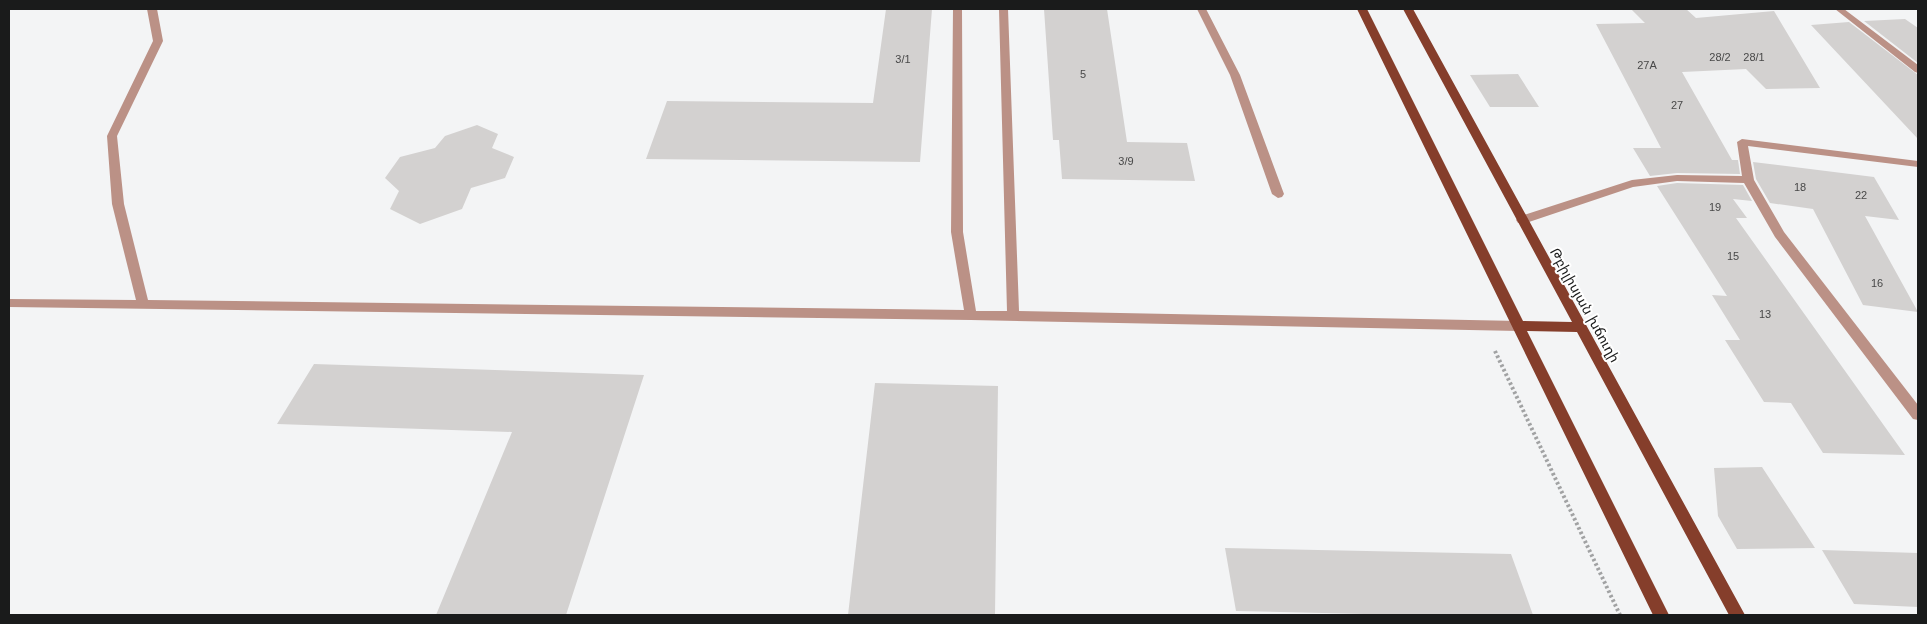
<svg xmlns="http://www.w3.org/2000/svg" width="1927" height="624" viewBox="0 0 1927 624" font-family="Helvetica,'Noto Sans Armenian',sans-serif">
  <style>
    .building { fill: #d3d1d0 }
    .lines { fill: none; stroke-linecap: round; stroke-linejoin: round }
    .path { stroke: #a1a2a3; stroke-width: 4; stroke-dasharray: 2.5 2.5; stroke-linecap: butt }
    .minor { fill: #bb9186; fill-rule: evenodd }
    .major { fill: #853e2b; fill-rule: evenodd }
    .labels { text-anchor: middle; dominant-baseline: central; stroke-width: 4; stroke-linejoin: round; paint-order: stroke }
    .number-label { font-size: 11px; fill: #484848 }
    .street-label { font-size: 14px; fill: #1a1b1b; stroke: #fff }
  </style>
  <rect width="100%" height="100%" fill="#f3f4f5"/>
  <!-- building -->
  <path class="building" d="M886,9h46l-12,153 -274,-3 21,-58 206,2z
    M1044,9h63l20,133 60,1 8,38 -133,-2 -3,-39h-6z
    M1631,9h55l10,9 78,-7 46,77 -54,1 -20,-20 -64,3 50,88h6l2,14 -63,-1 -27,3 -17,-28h28l-65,-124 49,-1z
    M1905,19l13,9v35l-54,-42z
    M1849,22l69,53v64l-107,-114z
    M1518,74l21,33h-49l-20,-32z
    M477,125l21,9 -6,14 22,9 -9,21 -34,10 -9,21 -42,15 -30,-15 9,-18 -14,-13 15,-21 35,-9 10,-12z
    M1753,162l121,15 25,43 -34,-4 53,96 -55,-7 -50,-96 -43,-6 -14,-24z
    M1677,183l66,2 9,16 -19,-2 14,19h-11l169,237 -82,-2 -32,-50 -27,-1 -39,-62h15l-28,-45 15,1 -70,-110z
    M314,364l330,11 -78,240h-130l76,-183 -235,-8z
    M875,383l123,3 -3,229h-147z
    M1762,467l53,81 -78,1 -19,-33 -4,-48z
    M1225,548l286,6 22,61h-127l-170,-4z
    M1822,550l96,3v54l-64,-3z"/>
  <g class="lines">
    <!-- path -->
    <path class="path" d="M1495,351l125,264"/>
    <!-- minor -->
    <path class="minor" d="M147,9h10l6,32 -46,95 7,68 24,96 816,10 -13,-78 2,-223h9l1,223 13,79h31l-8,-302h9l11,302 500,10 6,5 -6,5 -548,-11 -962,-13v-8l127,1 -24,-96 -5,-68 46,-95z
      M1197,9h9l34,66 44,119 -2,3 -4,1 -6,-4 -42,-119z
      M1835,9h9l74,56v8l-3,-1z
      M1742,139l176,22v6l-170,-21 6,34 30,52 134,173v15l-5,-1 -138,-182 -31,-54 -67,-2 -44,6 -107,36h-8l-2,-3 2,-3 114,-37 45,-5 65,1 -5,-34z"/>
    <!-- major -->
    <path class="major" d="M1357,9h10l156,312 49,1 -169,-313h10l332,606h-16l-152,-283 -50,-1 142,284h-16z"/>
  </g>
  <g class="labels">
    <!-- number labels -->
    <g class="number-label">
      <text x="1720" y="57">28/2</text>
      <text x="1754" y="57">28/1</text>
      <text x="903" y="59">3/1</text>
      <text x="1647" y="65">27A</text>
      <text x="1083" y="74">5</text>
      <text x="1677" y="105">27</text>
      <text x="1126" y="161">3/9</text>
      <text x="1800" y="187">18</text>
      <text x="1861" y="195">22</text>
      <text x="1715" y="207">19</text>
      <text x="1733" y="256">15</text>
      <text x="1877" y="283">16</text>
      <text x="1765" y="314">13</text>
    </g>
    <!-- street labels -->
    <g class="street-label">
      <text transform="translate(1585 305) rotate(61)">Թբիլիսյան խճուղի</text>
    </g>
  </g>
  <!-- border -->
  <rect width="1927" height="624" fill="none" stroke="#1a1b1b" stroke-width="20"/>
</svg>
